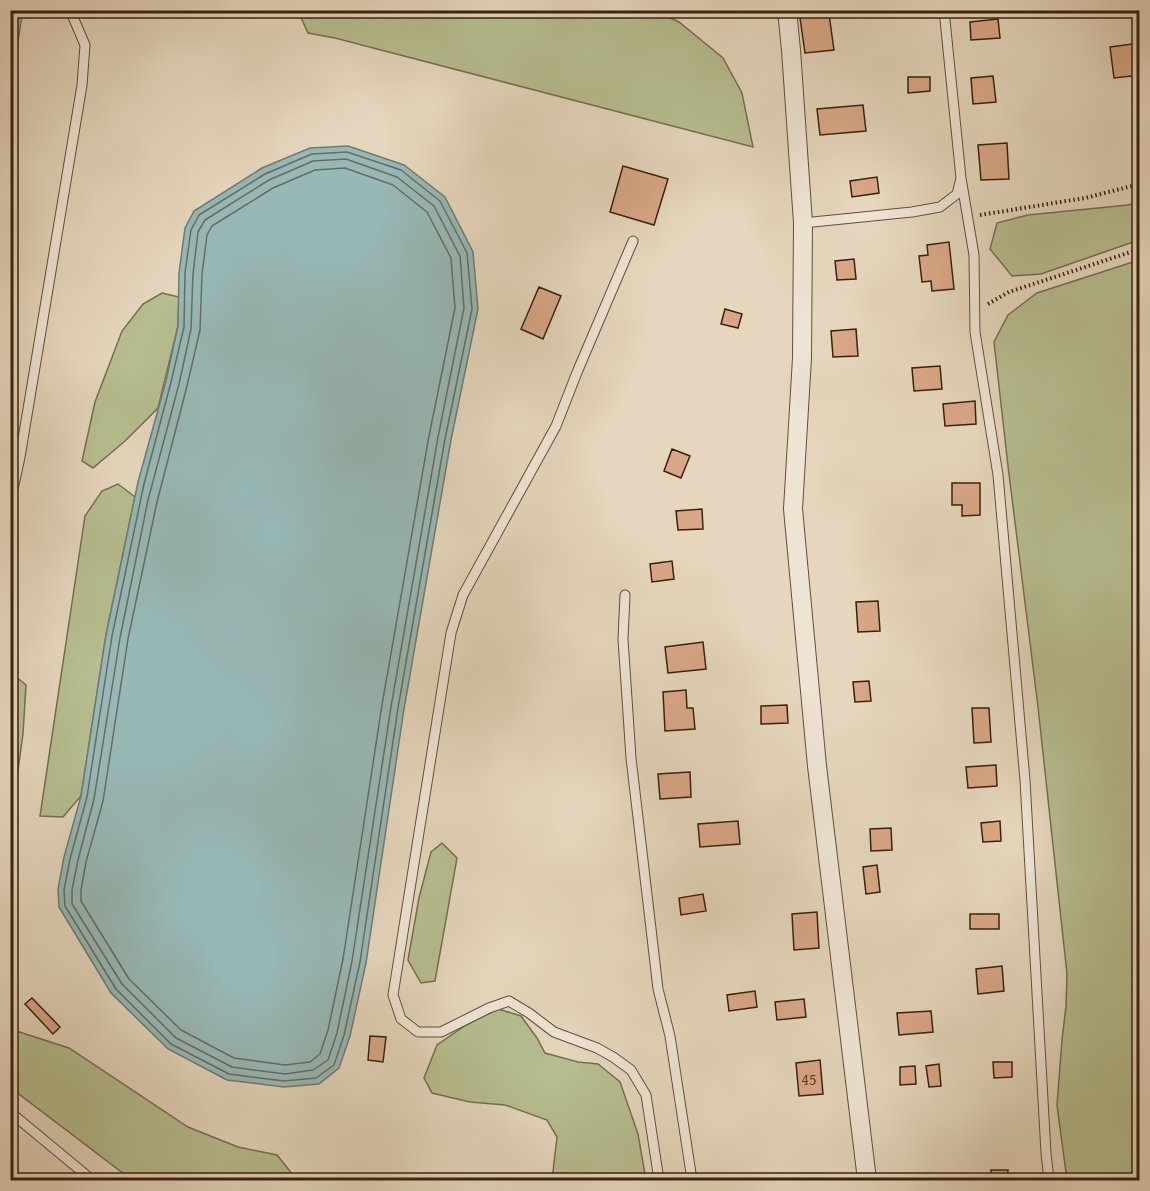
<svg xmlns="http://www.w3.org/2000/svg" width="1150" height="1191" viewBox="0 0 1150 1191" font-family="'Gentium Book Plus',serif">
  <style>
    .green { fill: #b6bd90; stroke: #786e4f; stroke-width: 1.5 }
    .water { fill: #97b8b6; stroke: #717b73; stroke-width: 1.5 }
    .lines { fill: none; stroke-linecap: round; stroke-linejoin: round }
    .shore { stroke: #686c62; stroke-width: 1.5 }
    .building { fill: #d9a787; stroke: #39200e; stroke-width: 1.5 }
    .service-casing { stroke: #644e3a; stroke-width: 11 }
    .minor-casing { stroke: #644e3a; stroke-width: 20 }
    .path { stroke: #39200e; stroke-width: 4; stroke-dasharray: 1.5 3; stroke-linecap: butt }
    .service { stroke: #eee4d4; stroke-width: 9 }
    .minor { stroke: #eee4d4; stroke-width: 18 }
    .labels { text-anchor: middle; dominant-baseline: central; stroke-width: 5; stroke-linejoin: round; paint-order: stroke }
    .number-label { font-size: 16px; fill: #61422c }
  </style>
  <rect width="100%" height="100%" fill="#e5d6bd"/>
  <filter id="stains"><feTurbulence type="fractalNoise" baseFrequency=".00333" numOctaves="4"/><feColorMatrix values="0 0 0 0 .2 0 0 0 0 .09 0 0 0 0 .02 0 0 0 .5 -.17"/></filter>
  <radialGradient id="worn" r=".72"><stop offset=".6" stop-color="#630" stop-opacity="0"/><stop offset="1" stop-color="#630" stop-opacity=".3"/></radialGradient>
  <!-- green -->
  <path class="green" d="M298,11h357l24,11 44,36 19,35 11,54 -418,-109 -27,-5z
    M1139,201v39l-98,34 -29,2 -22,-27 7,-26 31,-8 100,-10z
    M1139,260v920h-72l-10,-75 5,-65 4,-34 1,-32 -29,-267 -30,-241 -14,-124 14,-27 29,-22z
    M162,293l17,4 -1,29 -20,82 -33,33 -32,27 -11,-7 13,-59 27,-71 21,-27z
    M118,484l17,13 -29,138 -25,161 -18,21 -23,-1 45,-300 17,-25z
    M15,676l11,9 -3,49 -12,86 -1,-142z
    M442,843l15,15 -22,123 -14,2 -13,-23 11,-62 12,-46z
    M498,1009l23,7 16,22 8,15 33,9 20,2 22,18 18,52 8,46h-94l5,-43 -10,-17 -42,-15 -35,-3 -38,-9 -8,-15 13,-33 29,-20z
    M10,1029l59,19 119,79 50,20 39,8 16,20 6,5h-167l-121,-92z"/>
  <!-- water -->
  <path class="water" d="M11,10l6,1 5,5 -4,25 -7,20z
    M348,146l56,19 41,32 28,55 5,57 -27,131 -47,269 -38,254 -16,73 -11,32 -20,16 -35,3 -57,-7 -59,-31 -57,-56 -52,-86 -1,-18 6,-32 17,-61 25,-161 32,-153 28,-101 12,-55 1,-53 6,-45 9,-17 68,-43 48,-20z"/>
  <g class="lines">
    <!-- shore -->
    <path class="shore" d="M347,152l54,18 39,31 27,52 5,56 -27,130 -47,269 -38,254 -16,73 -10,30 -18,13 -32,3 -55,-7 -58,-30 -55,-55 -51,-83 -1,-16 6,-31 17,-62 25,-161 32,-152 27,-102 13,-55 1,-54 6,-43 8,-15 66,-41 47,-20z
      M346,159l51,18 37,29 26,50 4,52 -26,129 -47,270 -39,254 -15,72 -9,27 -15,10 -28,4 -53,-7 -56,-29 -54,-54 -50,-80v-14l6,-30 16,-61 26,-161 28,-138 31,-116 12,-55 2,-55 5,-42 7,-12 64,-40 44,-19z
      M345,168l48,17 34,27 24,46 4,50 -26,128 -47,269 -39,254 -15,71 -8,24 -10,8 -25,3 -51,-7 -53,-28 -52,-51 -48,-78v-11l5,-28 17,-61 25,-162 29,-137 30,-116 13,-56 2,-56 5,-39 5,-9 61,-38 42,-18z"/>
  </g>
  <!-- building -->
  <path class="building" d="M829,14l5,36 -29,3 -5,-35z
    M998,19l2,19 -29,2 -1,-18z
    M1140,43v32l-26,3 -4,-31z
    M993,76l3,26 -23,2 -2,-26z
    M908,77h22v14l-22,2z
    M863,105l3,26 -46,4 -3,-26z
    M1007,143l2,36 -28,1 -3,-35z
    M623,166l45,13 -14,46 -44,-13z
    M877,177l2,16 -27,4 -2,-16z
    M949,242l5,47 -22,2 -1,-10 -9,1 -3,-26 9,-1 -1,-10z
    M854,259l2,20 -19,1 -2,-19z
    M539,287l22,9 -18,43 -22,-10z
    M725,309l17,5 -4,14 -17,-4z
    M856,329l2,27 -25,1 -2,-26z
    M940,366l2,23 -28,2 -2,-23z
    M975,401l1,23 -31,2 -2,-22z
    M672,449l18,7 -9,22 -17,-7z
    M952,483h28v32l-18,1v-11h-10z
    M702,509l1,20 -25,1 -2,-19z
    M672,561l2,18 -22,3 -2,-18z
    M878,601l2,30 -22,1 -2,-30z
    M703,642l3,27 -38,4 -3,-26z
    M869,681l2,20 -16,1 -2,-20z
    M686,690l1,18h6l2,21 -30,2 -2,-39z
    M787,705l1,18 -27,1v-18z
    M972,708h17l2,34 -17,1z
    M996,765l1,21 -29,2 -2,-21z
    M690,772l1,25 -31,2 -2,-25z
    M738,821l2,23 -40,3 -2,-23z
    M1000,821l1,20 -18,1 -2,-19z
    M891,828l1,22 -21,1 -1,-22z
    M877,865l3,27 -14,2 -3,-27z
    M703,894l3,17 -25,4 -2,-17z
    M817,912l2,36 -25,2 -2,-36z
    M970,914h29v15h-29z
    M1002,966l2,25 -26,3 -2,-25z
    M755,991l2,16 -28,4 -2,-16z
    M32,998l28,29 -7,7 -28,-30z
    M804,999l2,18 -29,3 -2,-18z
    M931,1011l2,21 -34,3 -2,-22z
    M370,1036l16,1 -3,25 -15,-2z
    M820,1060l3,34 -24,2 -3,-33z
    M993,1062h19v15l-18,1z
    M939,1064l2,22 -12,1 -3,-21z
    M915,1066l1,18 -16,1v-18z
    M991,1170h17l-1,10h-16z"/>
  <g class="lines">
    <defs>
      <path id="service" d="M961,178l13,77 1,77 23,143 27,305 21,373 3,27
        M803,223l109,-11 28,-5 17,-13 4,-16 -17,-168
        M633,241l-55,129 -22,56 -93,169 -12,38 -58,362 8,24 17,13h23l48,-24 20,-7 20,12 25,19 43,16 16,9 18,13 15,25 13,85
        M10,503l10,-46 62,-372 3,-40 -15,-35
        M625,595l-2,44 8,119 17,145 10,86 12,47 22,144
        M10,1112l82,68"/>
      <path id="minor" d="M787,10l4,40 12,173 -1,135 -9,151 24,257 50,414"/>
    </defs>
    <!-- service casing -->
    <use href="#service" class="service-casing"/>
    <!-- minor casing -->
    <use href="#minor" class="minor-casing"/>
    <!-- path -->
    <path class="path" d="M980,215l105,-17 55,-14
      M988,304l21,-12 131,-43"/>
    <!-- service -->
    <use href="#service" class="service"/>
    <!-- minor -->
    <use href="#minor" class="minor"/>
  </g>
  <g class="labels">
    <!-- number labels -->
    <g class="number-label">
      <text x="809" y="1079">45</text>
    </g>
  </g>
  <!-- margin -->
  <rect width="1150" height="1191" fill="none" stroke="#e5d6bd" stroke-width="36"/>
  <rect x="12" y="12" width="1126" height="1167" fill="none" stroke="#39200e" stroke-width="3"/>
  <rect x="18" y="18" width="1114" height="1155" fill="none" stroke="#39200e" stroke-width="1.5"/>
  <rect width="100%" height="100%" filter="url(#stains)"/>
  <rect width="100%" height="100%" fill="url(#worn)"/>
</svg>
